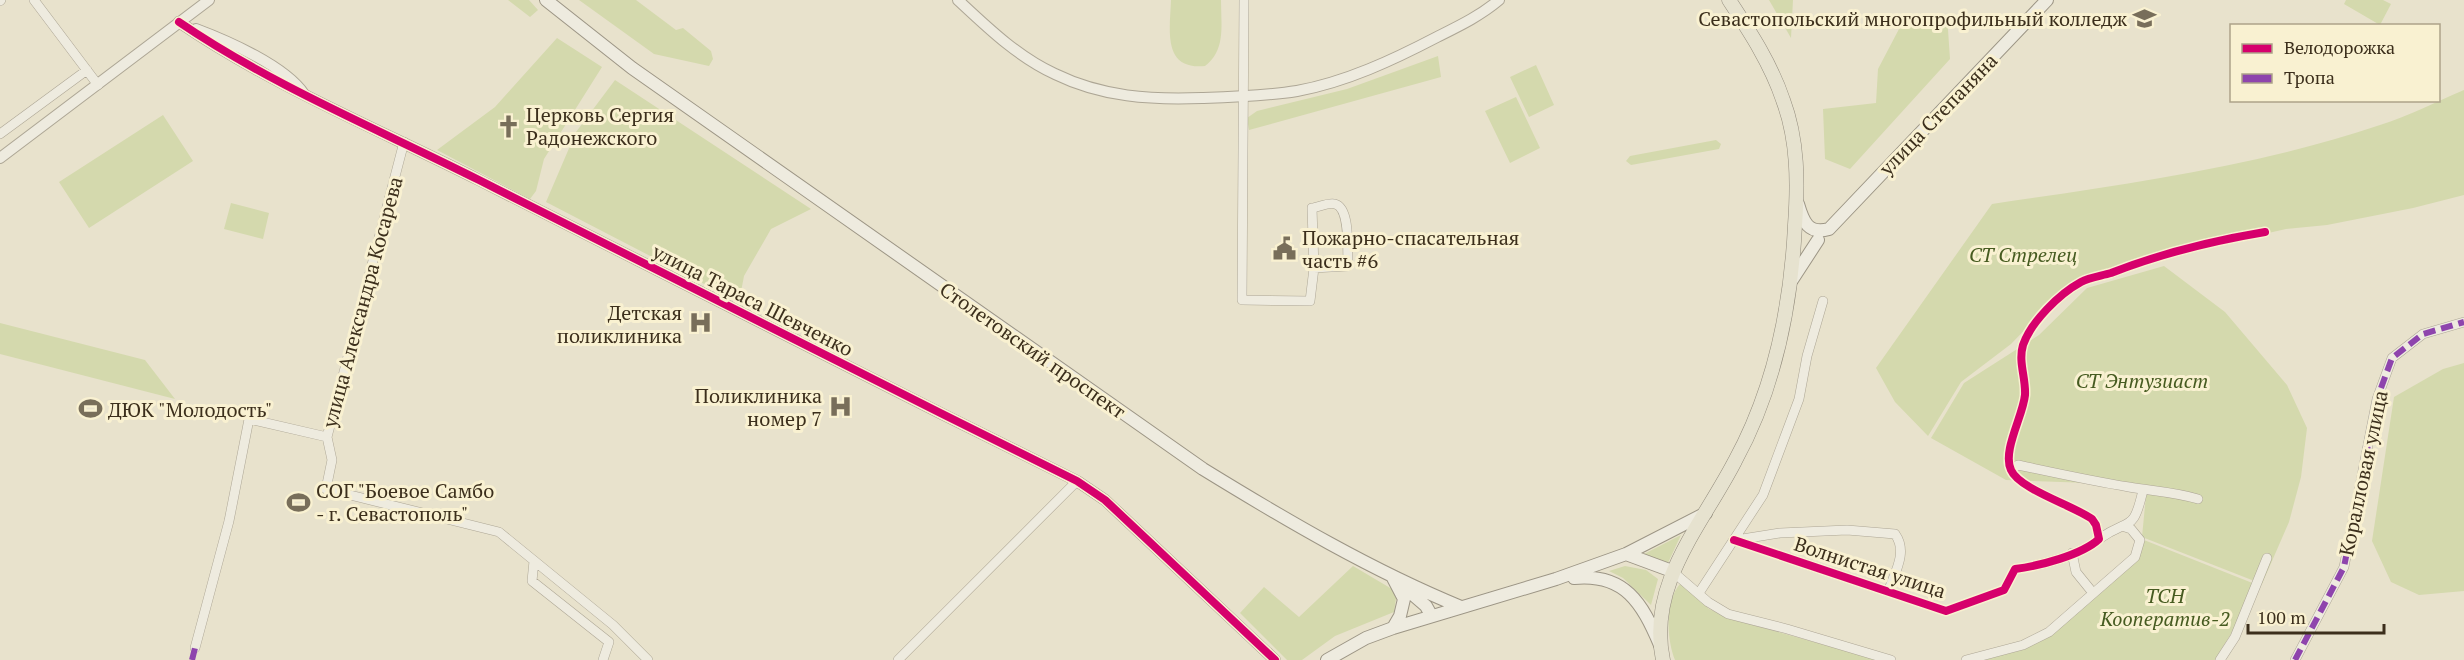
<svg xmlns="http://www.w3.org/2000/svg" width="2464" height="660" viewBox="0 0 2464 660" font-family="'PT Serif',serif">
  <style>
    .green { fill: #d4d9ad }
    .lines { fill: none; stroke-linecap: round; stroke-linejoin: round }
    .minor-casing { stroke: #ada695; stroke-width: 10 }
    .tertiary-casing { stroke: #ada695; stroke-width: 12 }
    .secondary-casing { stroke: #9c9585; stroke-width: 14 }
    .primary-casing { stroke: #928b7c; stroke-width: 15 }
    .minor { stroke: #eeebdf; stroke-width: 9 }
    .tertiary { stroke: #eeebdf; stroke-width: 10 }
    .secondary { stroke: #eeebdf; stroke-width: 12 }
    .primary { stroke: #e6e2cf; stroke-width: 14 }
    .quiet { stroke: #8e44ad; stroke-width: 6; stroke-dasharray: 12 6; stroke-linecap: butt }
    .cycleway-casing { stroke: #f9f1d1; stroke-width: 11 }
    .cycleway { stroke: #d6006c; stroke-width: 8 }
    .labels { text-anchor: middle; dominant-baseline: central; stroke-width: 6; stroke-linejoin: round; paint-order: stroke }
    .poi-label { font-size: 20px; fill: #3c2f1c; stroke: #f9f1d1; text-anchor: start }
    .street-label { font-size: 20px; fill: #3c2f1c; stroke: #f9f1d1 }
    .park-label { font-size: 20px; font-style: italic; fill: #465b20; stroke: #f9f1d1 }
  </style>
  <rect width="100%" height="100%" fill="#e8e2cc"/>
  <!-- green -->
  <path class="green" d="M508,0h21l9,10 -8,7z
    M579,0h57l40,30 7,-2 28,23 2,8 -4,7 -55,-12z
    M1171,0h50c0,25 5,50 -16,66 -43,4 -35,-36 -34,-66z
    M1769,0h24l-2,38z
    M2346,0h37l8,4 -11,21 -36,-21z
    M1947,15l3,44 -100,110 -25,-10 -2,-50 53,-6 2,-34 21,-40z
    M557,38l45,29 -58,92 -8,32 -6,8 -93,-49 58,-43z
    M1438,56l3,21 -192,53 -2,-12 10,-7 90,-22z
    M1536,65l18,40 -25,12 -19,-40z
    M615,80l196,129 -40,20 -27,47 -5,26 -193,-100 30,-70z
    M2464,90v105l-51,13 -86,17 -41,4 -203,46 -11,6 -61,63 -50,38 -33,54 -33,-34 -19,-34 116,-164c128,-19 264,-37 388,-79 28,-9 56,-23 84,-35z
    M1516,97l24,51 -30,15 -25,-52z
    M163,115l30,46 -104,67 -30,-46z
    M1716,140l5,4 -2,5 -88,16 -5,-4 4,-5z
    M231,203l38,10 -6,26 -39,-10z
    M2164,266l61,46 62,73 20,43 -6,49 -12,45 -27,62 -120,-47 5,-52 -141,-5 -75,-42 33,-55 75,-48 48,-47z
    M0,323l145,37 30,39 -175,-45z
    M2464,363v228l-45,4 -28,-13 -19,-41 22,-144 49,-28z
    M1681,535l-14,30 -23,-11z
    M2144,540l116,46 -45,74h-237l43,-10 117,-92z
    M1353,566l44,26 -3,20 -59,24 -33,24h-15l-47,-47 24,-26 35,30z
    M1625,566l21,4 12,9 -7,26 -28,-27 -14,-7z
    M1681,583l28,26 29,12 141,39h-204c-9,-22 -10,-61 6,-77z"/>
  <g class="lines">
    <defs>
      <path id="minor" d="M34,0l64,85
        M1244,0l-2,300 68,1 4,-33 34,-2c-1,-14 3,-58 -13,-62 -6,-2 -16,3 -23,4l2,60
        M0,1l1,-1
        M0,134l87,-64
        M327,437l5,23 -6,29 173,43 114,93 35,35
        M2011,470l7,-5c37,8 74,16 111,22 24,4 46,5 69,12
        M2099,539c31,-22 34,-5 44,-49
        M1734,540l212,71 58,-21 11,-21c24,-3 67,-14 84,-30l-3,-14 -4,-6c-18,-13 -73,-30 -81,-49 -9,-19 12,-54 14,-75 1,-17 -7,-33 -2,-50 8,-23 36,-51 58,-63 9,-5 20,-6 30,-9 51,-20 100,-32 154,-41
        M1736,540l44,-7 67,-3 48,4c13,18 0,38 -7,58
        M2072,553l4,19 17,21
        M534,561l-2,20 77,61 -6,18
        M1672,571l36,31 20,12 59,15 104,31
        M1699,593l64,-98 36,-96 8,-43 16,-55
        M195,648l34,-127 20,-102 78,18 77,-295
        M898,660l179,-179
        M1966,660l57,-15 26,-13 86,-75 5,-17 -9,-11 -6,-2
        M2220,660l15,-23 32,-79
        M2295,660l49,-93 33,-168 15,-41 31,-24 41,-12"/>
      <path id="tertiary" d="M958,0c30,28 60,57 97,74 47,23 96,26 147,24 31,-1 64,-2 95,-7 49,-9 96,-31 140,-54 22,-11 43,-21 62,-37
        M179,22c94,64 199,107 300,158 199,101 398,202 598,301l28,19 170,160
        M196,29c32,12 89,37 108,65
        M0,158l209,-158"/>
      <path id="secondary" d="M546,0l86,68 571,401c83,51 168,101 258,138
        M1798,204c5,17 10,31 31,25l218,-229
        M1792,280l26,-40
        M1626,554l46,17
        M1392,576l12,23 -4,17 -7,12
        M1574,578c51,-5 68,25 86,67
        M1404,587l22,19 5,9
        M1327,660l39,-22 27,-10 163,-49 70,-25 80,-41"/>
      <path id="primary" d="M1663,660c-16,-76 39,-135 72,-199 40,-73 56,-153 60,-236 3,-42 3,-85 -12,-125 -12,-36 -33,-68 -54,-100"/>
    </defs>
    <!-- minor casing -->
    <use href="#minor" class="minor-casing"/>
    <!-- tertiary casing -->
    <use href="#tertiary" class="tertiary-casing"/>
    <!-- secondary casing -->
    <use href="#secondary" class="secondary-casing"/>
    <!-- primary casing -->
    <use href="#primary" class="primary-casing"/>
    <!-- minor -->
    <use href="#minor" class="minor"/>
    <!-- tertiary -->
    <use href="#tertiary" class="tertiary"/>
    <!-- secondary -->
    <use href="#secondary" class="secondary"/>
    <!-- primary -->
    <use href="#primary" class="primary"/>
    <!-- quiet -->
    <path class="quiet" d="M192,660l3,-12
      M2295,660l49,-93 33,-168 15,-41 31,-24 41,-12"/>
    <defs>
      <path id="cycleway" d="M179,22c94,64 199,107 300,158 199,101 398,202 598,301l28,19 170,160
        M1734,540l212,71 58,-21 11,-21c24,-3 67,-14 84,-30l-3,-14 -4,-6c-18,-13 -73,-30 -81,-49 -9,-19 12,-54 14,-75 1,-17 -7,-33 -2,-50 8,-23 36,-51 58,-63 9,-5 20,-6 30,-9 51,-20 100,-32 154,-41"/>
    </defs>
    <!-- cycleway casing -->
    <use href="#cycleway" class="cycleway-casing"/>
    <!-- cycleway -->
    <use href="#cycleway" class="cycleway"/>
  </g>
  <!-- icons -->
  <defs>
    <symbol id="university-bare" viewBox="-9 -9 18 18"><path d="M0-5L7-2L0 1L-7-2ZM-4 1L0 2.5L4 1V4Q0 6-4 4Z" fill="#786e5a" stroke="#f9f1d1" stroke-width="2.5" paint-order="stroke"/></symbol>
    <symbol id="church-bare" viewBox="-9 -9 18 18"><path d="M-1.2-6h2.4v3.5h3.3v2.4h-3.3V6h-2.4V-.1h-3.3v-2.4h3.3Z" fill="#786e5a" stroke="#f9f1d1" stroke-width="2.5" paint-order="stroke"/></symbol>
    <symbol id="civic-bare" viewBox="-9 -9 18 18"><path d="M-.6-6.5H3V-4.5H.6V-3L4-1V1h2V6H-6V1h2V-1L-.6-3ZM-1.2 2.5V6h2.4V2.5Z" fill="#786e5a" stroke="#f9f1d1" stroke-width="2.5" paint-order="stroke"/></symbol>
    <symbol id="hospital-bare" viewBox="-9 -9 18 18"><path d="M-5-5h3v3.5h4V-5h3V5h-3V1.5h-4V5h-3Z" fill="#786e5a" stroke="#f9f1d1" stroke-width="2.5" paint-order="stroke"/></symbol>
    <symbol id="stadium-bare" viewBox="-9 -9 18 18"><path d="M0-5a6.5 5 0 1 0 0 10a6.5 5 0 1 0 0-10ZM-3.5-1.8h7v3.6h-7Z" fill="#786e5a" stroke="#f9f1d1" stroke-width="2.5" paint-order="stroke"/></symbol>
  </defs>
  <g fill-rule="evenodd">
    <use href="#university-bare" x="2128" y="2" width="33" height="33"/>
    <use href="#church-bare" x="492" y="110" width="33" height="33"/>
    <use href="#civic-bare" x="1268" y="232" width="33" height="33"/>
    <use href="#hospital-bare" x="684" y="306" width="33" height="33"/>
    <use href="#hospital-bare" x="824" y="390" width="33" height="33"/>
    <use href="#stadium-bare" x="74" y="392" width="33" height="33"/>
    <use href="#stadium-bare" x="282" y="486" width="33" height="33"/>
  </g>
  <g class="labels">
    <!-- poi labels -->
    <g class="poi-label">
      <text x="2127" y="18" text-anchor="end">Севастопольский многопрофильный колледж</text>
      <text x="526" y="114">Церковь Сергия<tspan x="526" dy="23">Радонежского</tspan></text>
      <text x="1302" y="237">Пожарно-спасательная<tspan x="1302" dy="23">часть #6</tspan></text>
      <text x="682" y="312" text-anchor="end">Детская<tspan x="682" dy="23">поликлиника</tspan></text>
      <text x="822" y="395" text-anchor="end">Поликлиника<tspan x="822" dy="23">номер 7</tspan></text>
      <text x="108" y="409">ДЮК "Молодость"</text>
      <text x="316" y="490">СОГ "Боевое Самбо<tspan x="316" dy="23">- г. Севастополь"</tspan></text>
    </g>
    <!-- street labels -->
    <g class="street-label">
      <text transform="translate(1938 114) rotate(-46)">улица Степаняна</text>
      <text transform="translate(753 300) rotate(27)">улица Тараса Шевченко</text>
      <text transform="translate(362 302) rotate(-75)">улица Александра Косарева</text>
      <text transform="translate(1033 350) rotate(35)">Столетовский проспект</text>
      <text transform="translate(2363 473) rotate(-78)">Коралловая улица</text>
      <text transform="translate(1870 567) rotate(18)">Волнистая улица</text>
    </g>
    <!-- park labels -->
    <g class="park-label">
      <text x="2023" y="254">СТ Стрелец</text>
      <text x="2142" y="380">СТ Энтузиаст</text>
      <text x="2165" y="595">ТСН<tspan x="2165" dy="23">Кооператив-2</tspan></text>
    </g>
  </g>
  <!-- legend -->
  <rect x="2230" y="24" width="210" height="78" fill="#f9f1d1" stroke="#ada389" stroke-width="1.5"/>
  <rect x="2242" y="44" width="30" height="9" fill="#d6006c" stroke="#ada389" stroke-width="1.5"/>
  <text x="2284" y="54" font-size="18" fill="#3c2f1c">Велодорожка</text>
  <rect x="2242" y="74" width="30" height="9" fill="#8e44ad" stroke="#ada389" stroke-width="1.5"/>
  <text x="2284" y="84" font-size="18" fill="#3c2f1c">Тропа</text>
  <!-- scale -->
  <path d="M2248 624v9h136v-9" fill="none" stroke="#3c2f1c" stroke-width="3"/>
  <text x="2257" y="624" font-size="18" fill="#3c2f1c" stroke="#f9f1d1" stroke-width="4.5" paint-order="stroke">100 m</text>
</svg>
